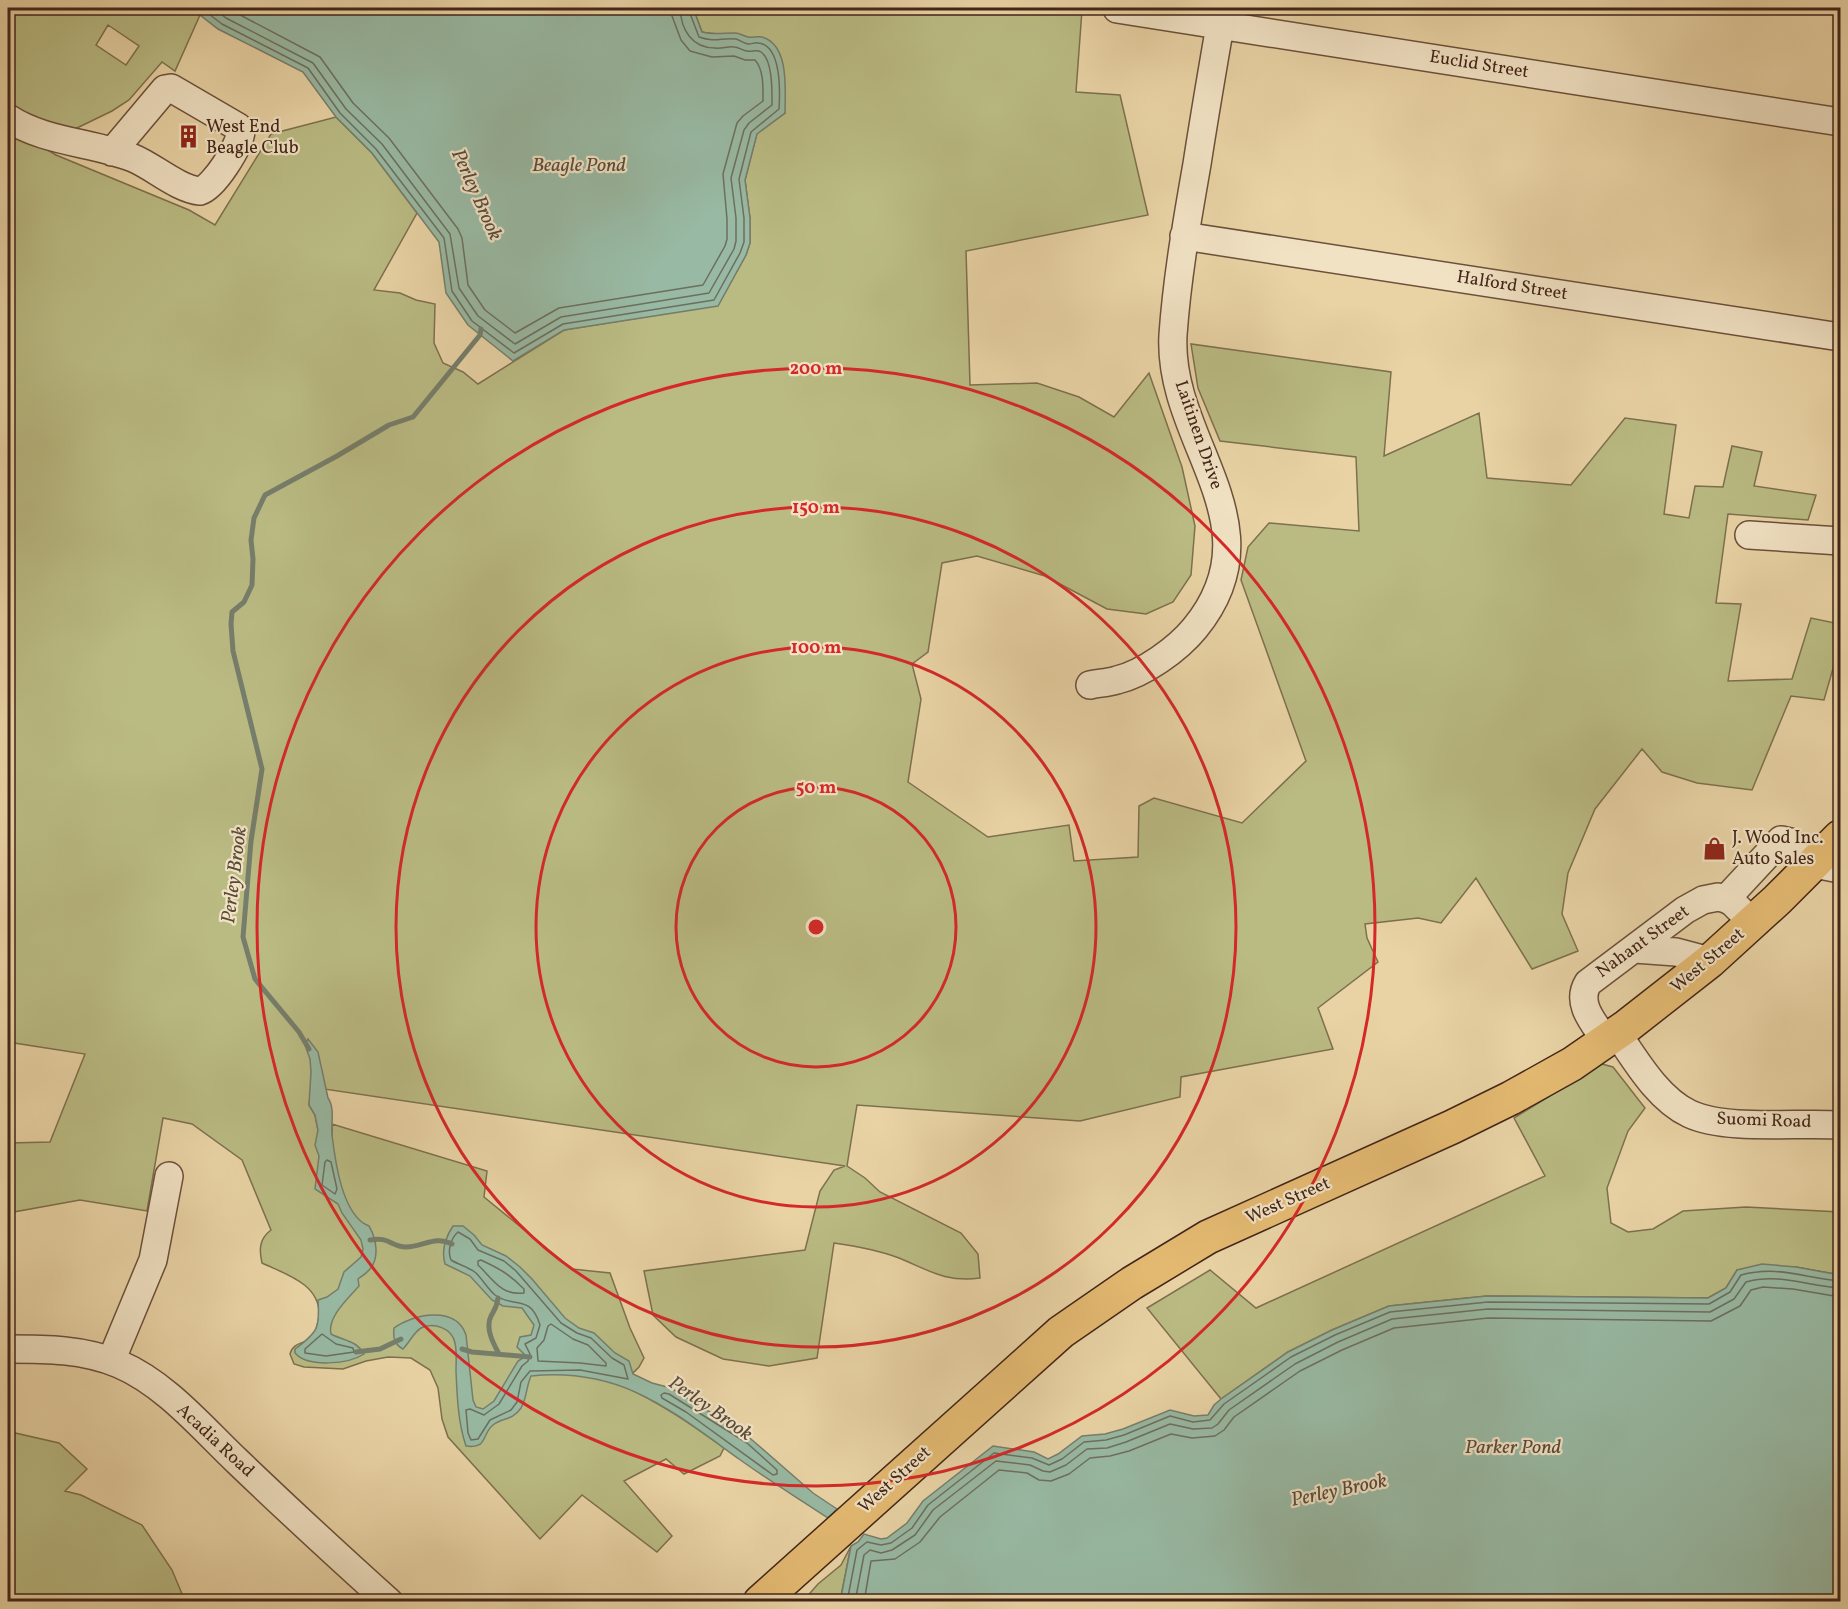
<svg xmlns="http://www.w3.org/2000/svg" width="1848" height="1609" viewBox="0 0 1848 1609" font-family="Vollkorn,serif">
  <style>
    .green { fill: #babb83; stroke: #7e704e; stroke-width: 1.5; fill-rule: evenodd }
    .water { fill: #98b9a3; stroke: #767e6b; stroke-width: 1.5 }
    .lines { fill: none; stroke-linecap: round; stroke-linejoin: round }
    .shore { stroke: #6d6f5e; stroke-width: 1.5 }
    .stream { stroke: #767e6b; stroke-width: 5 }
    .minor-casing { stroke: #6c503b; stroke-width: 30 }
    .major-casing { stroke: #422518; stroke-width: 36 }
    .minor { stroke: #f1e2c4; stroke-width: 27 }
    .major { stroke: #e4ba72; stroke-width: 33 }
    .ring { fill: none; stroke: #d62828; stroke-width: 3 }
    .labels { text-anchor: middle; dominant-baseline: central; stroke-width: 4.5; stroke-linejoin: round; paint-order: stroke }
    .street-label { font-size: 18px; fill: #422518; stroke: #f1e2c4 }
    .poi-label { font-size: 18px; fill: #422518; stroke: #f1e2c4; text-anchor: start }
    .water-label { font-size: 20px; font-style: italic; fill: #584a3b; stroke: #f1e2c4 }
    .centre { fill: #d62828; stroke: #f1e2c4; stroke-width: 3 }
    .ring-label { font-size: 18px; text-anchor: middle; font-weight: bold; fill: #d62828; stroke: #f1e2c4; stroke-width: 4.5; stroke-linejoin: round; paint-order: stroke }
  </style>
  <rect width="100%" height="100%" fill="#e9d3a5"/>
  <filter id="stains"><feTurbulence type="fractalNoise" baseFrequency=".00333" numOctaves="4"/><feColorMatrix values="0 0 0 0 .2 0 0 0 0 .09 0 0 0 0 .02 0 0 0 .5 -.17"/></filter>
  <radialGradient id="worn" r=".72"><stop offset=".6" stop-color="#630" stop-opacity="0"/><stop offset="1" stop-color="#630" stop-opacity=".3"/></radialGradient>
  <!-- green -->
  <path class="green" d="M8,8h183l9,7 -25,56 -13,-9 -33,38 -17,11 -35,17 -13,3 -56,-24zM108,25l31,21 -13,19 -30,-20z
    M693,8h373l16,2 -6,82 44,3 28,120 -182,36 4,134 67,-2 42,14 35,20 35,-44 33,94 13,59 -4,49 -18,27 -27,12 -39,-5 -62,-33 -68,-20 -35,7 -14,89 -16,12 9,35 -13,83 80,55 81,-12 5,36 64,-4 1,-51 15,-8 88,25 64,-62 -65,-181 7,-33 21,-24 90,8 -3,-74 -136,-16 -22,-53 -7,-44 200,28 -7,84 95,-43 8,65 84,7 54,-67 51,7 -12,89 25,4 6,-32 28,1 9,-41 30,6 -8,34 62,9 -8,25 -80,-6 -12,89 25,1 -13,77 64,-2 19,-61 29,6v20l-16,56 -33,-4 -39,94 -55,-7 -35,-11 -20,-23 -47,60 -27,64 -6,41 16,37 -46,18 -56,-91 -35,45 -23,-5 -53,6 2,14 11,24 -60,46 15,41 -152,28 -1,20 -100,24 -223,-16 -10,61 18,12 15,14 81,41 17,21 2,24c-33,5 -52,-8 -81,-20 -21,-8 -43,-12 -65,-15l-17,115 -48,8 -46,-7 -47,-22 -23,-22 -9,-44 161,-21 15,-59 14,-21 11,-4 -534,-79 -2,18 6,10 3,15 14,6v-12l155,47 -3,26 88,72 38,4 20,55 14,30 -5,9 -18,18c38,17 70,39 103,63l-4,8 -36,18 -18,-15 -42,22 48,55 -15,16 -75,-57 -42,44 -92,-102 -6,-18 -4,-31 -8,-18 -19,-12 -23,-1 -22,4 -23,8 -39,-2 -10,-3 -4,-10c3,-12 14,-10 21,-16 5,-5 7,-15 8,-22 2,-32 -34,-42 -57,-53 -3,-13 -3,-24 9,-33l-29,-70 -50,-36 -29,-6 -16,93 -67,-11 -72,13v-70l42,-1 35,-88 -77,-12v-916l48,29 133,55 26,15 56,-91 65,-17 36,36 45,60 -43,77 26,3 16,7 19,4 -1,39 9,20 20,9 15,12 86,-54 154,-25 28,-50 4,-12v-25l-5,-38 12,-47 28,-20 -36,-75c-15,-7 -31,-2 -47,-6z
    M1602,1064l11,3 32,41 -17,23 -21,57 4,35 17,9 25,-3 30,-18 63,-4 94,5v63l-44,-8 -59,3 -11,18 -18,10 -221,-2 -98,10 -57,24 -44,22 -67,47 -74,-91 63,-38 46,38 289,-132 -31,-58z
    M8,1425l3,7 48,11 28,26 -22,22 16,4 61,30 30,45 13,31h-177z
    M851,1546l-10,50 1,5 -50,1 3,-5 5,-1 4,4 14,-16 23,-19z"/>
  <!-- water -->
  <path class="water" d="M191,8h502l9,24c12,3 21,1 33,1 5,0 8,3 13,4 4,1 9,-1 14,0 28,8 23,54 23,76l-28,21 -12,46 5,38v25l-4,12 -28,51 -154,24 -51,31 -45,-36 -22,-32 -7,-51 -67,-89 -36,-36 -33,-45 -85,-43z
    M308,1039l10,13 10,46c7,10 3,25 4,37 3,25 10,81 37,91 7,12 11,31 1,43 -3,4 -8,7 -12,10l1,7c-11,13 -32,31 -28,48 13,7 25,6 33,20 -15,10 -56,14 -69,-1v-4c23,-17 25,-21 23,-49l9,-3 11,-8 6,-17 17,-15 2,-8 -2,-9 -19,-27 -4,-9 -23,-15 4,-33 -4,-11 3,-15 -3,-15 -6,-10 2,-33 -1,-13 -5,-14z
    M453,1226h10l11,9 8,10 24,11 14,11 12,12 33,39 14,10 15,5 21,20 14,8 4,13 19,9 19,5 58,36 22,15 62,54 24,16 -9,9c-30,-20 -60,-38 -89,-59 -68,-49 -118,-92 -208,-83 -5,11 -4,22 -10,32 -9,13 -18,9 -28,17 -12,10 -5,24 -27,21 -8,-23 -9,-51 -10,-75 0,-9 1,-19 -1,-28 -3,-15 -21,-21 -34,-15 -7,4 -12,15 -18,21 -9,-5 -10,-11 -9,-21 19,-14 62,-23 72,7l7,65 3,7 7,2 11,-8 24,-40 5,-3 1,-4 -7,-7 3,-10 11,-2 3,-10 -12,-17 -19,-2 -11,-6 -22,-24 -25,-12c-4,-14 0,-26 8,-38z
    M1762,1264l34,3 44,8v326h-998l-1,-4 10,-51 7,-4 6,-8 17,5 6,-1 20,-15 16,-22 70,-55 41,6 14,7 10,-5 24,-18 23,-2 18,-5 47,-19 24,6 14,-1 6,-10 7,-6 67,-47 44,-22 57,-24 98,-10 221,2 18,-10 11,-18z"/>
  <g class="lines">
    <!-- shore -->
    <path class="shore" d="M201,8l21,16 86,44 32,45 36,36 68,89 8,53 20,30 42,32 49,-29 151,-24 26,-47 4,-11v-24l-5,-39 12,-47 28,-23c1,-16 3,-64 -21,-66 -3,-1 -6,1 -9,1 -5,0 -9,-4 -13,-5 -14,-2 -20,4 -37,-2l-11,-29
      M213,8l13,10 87,45 33,46 36,35 68,90 9,54 19,28 37,28 46,-27 148,-24 25,-44 2,-8v-23l-5,-40 13,-48 5,-7 23,-18c0,-13 1,-45 -11,-53 -4,-3 -9,0 -14,-1 -4,0 -8,-4 -13,-4 -6,-1 -12,2 -19,1 -23,0 -34,-18 -35,-40
      M227,8l93,49 33,46 36,35 69,91 4,9 6,47 17,25 30,23 44,-25 144,-23 22,-39 2,-7v-20l-4,-45 14,-51 6,-7 20,-15c0,-13 1,-31 -8,-41h-10l-11,-4 -22,1 -22,-6 -9,-11 -9,-24 -1,-8
      M327,1160l4,2 6,27 -2,5 -13,-9 3,-23z
      M458,1232l12,7 8,11 26,11 12,10 45,52 16,10 14,5 21,20 12,7 4,14 -48,-9 -50,1 -9,11 -4,20 -6,8 -21,10 -12,19 -7,1 -3,-7 -2,-23 4,-1 14,6 15,-11 23,-38 6,-5 2,-7 -5,-10 11,-6 4,-13c-10,-32 -26,-16 -45,-30 -7,-6 -12,-15 -19,-22 -7,-6 -17,-8 -25,-13 -4,-9 0,-22 7,-28z
      M481,1260c19,9 28,14 43,29v4c-23,3 -31,-14 -46,-28v-4z
      M551,1324l22,15 15,6 18,18v3l-26,-3 -42,-2 -1,-13 7,-8 4,-14z
      M322,1334l14,10 17,4 1,4 -28,4 -21,-3v-4z
      M664,1393l5,1 78,49 30,27v4l-4,1 -87,-63 -24,-14 -1,-3z
      M847,1602l10,-52 10,-8 14,3 10,-2 21,-15 16,-23 66,-52 38,5 17,7 13,-6 22,-17 22,-2 18,-5 46,-19 23,6 17,-2 14,-16 67,-47 44,-22 55,-23 98,-10 221,2 21,-12 11,-17c38,-10 62,3 99,6
      M855,1602l9,-47 6,-5 11,3 11,-3 23,-15 18,-25 63,-49 34,4 13,6 7,1 16,-7 21,-16 20,-1 19,-6 44,-18 23,5 19,-1 6,-4 11,-14 66,-46 43,-22 54,-23 96,-10 222,3 24,-13 12,-17c33,-9 62,4 94,6
      M864,1602l7,-41 24,-2 25,-17 20,-25 59,-47 28,3 12,7 12,1 18,-7 21,-16 20,-2 19,-5 42,-17 21,4 23,-2 9,-6 10,-13 66,-46 42,-21 52,-22 94,-10 223,3 29,-15 11,-16 12,-3 30,2 47,8"/>
    <!-- stream -->
    <path class="stream" d="M309,1049l-10,-17 -44,-53 -12,-42 8,-96 11,-72 -29,-118 -2,-27 1,-12 12,-10 8,-17 1,-26 -2,-19 3,-22 11,-23 72,-39 52,-31 24,-8 67,-82 1,-6
      M370,1240c19,-4 21,7 36,7 17,0 29,-12 46,-3
      M498,1298c-1,9 -3,11 -7,18 -6,12 2,27 8,38
      M462,1349l10,3 58,5
      M356,1352l24,-3 21,-10"/>
    <defs>
      <path id="minor" d="M1117,9l723,113
        M8,118c36,24 84,24 125,40 20,8 45,31 67,33 14,-4 40,-45 41,-60l-3,-4 -67,-39 -6,1 -53,63
        M1184,236l656,101
        M1749,535l91,6
        M1090,685c9,-2 18,-2 27,-5 26,-6 61,-31 78,-52 85,-104 -28,-186 -22,-293 4,-57 14,-114 24,-171 8,-52 17,-104 26,-156
        M1726,899l55,-59 9,2 24,22 26,5
        M1635,949l41,3 34,9
        M1617,1033c19,28 41,66 73,81 37,17 108,8 150,11
        M1606,1041c-11,-17 -31,-37 -18,-58l97,-73 18,-10 15,-3 8,2 6,3 21,21
        M8,1349c38,0 75,0 111,15 47,20 83,64 119,98 50,48 100,94 151,140
        M111,1361l42,-101 16,-84"/>
      <path id="major" d="M760,1602l301,-270 71,-49 76,-46 244,-110 59,-29 61,-34 55,-38 83,-65 67,-61 63,-63"/>
    </defs>
    <!-- minor casing -->
    <use href="#minor" class="minor-casing"/>
    <!-- major casing -->
    <use href="#major" class="major-casing"/>
    <!-- minor -->
    <use href="#minor" class="minor"/>
    <!-- major -->
    <use href="#major" class="major"/>
  </g>
  <!-- distance rings -->
  <g class="ring">
    <circle cx="816" cy="927" r="140"/>
    <circle cx="816" cy="927" r="280"/>
    <circle cx="816" cy="927" r="420"/>
    <circle cx="816" cy="927" r="559"/>
  </g>
  <!-- icons -->
  <defs>
    <symbol id="building-bare" viewBox="-9 -9 18 18"><path d="M-4-6H4V6H1V3H-1V6H-4ZM-2.5-4.3h1.7v1.8h-1.7ZM.8-4.3h1.7v1.8H.8ZM-2.5-1h1.7V.8h-1.7ZM.8-1h1.7V.8H.8Z" fill="#8f2418" stroke="#f1e2c4" stroke-width="2.5" paint-order="stroke"/></symbol>
    <symbol id="shop-bare" viewBox="-9 -9 18 18"><path d="M-5-2.5h2.3a2.7 3.5 0 0 1 5.4 0H5L5.5 6h-11ZM-1.5-2.5h3a1.5 2.3 0 0 0-3 0Z" fill="#8f2418" stroke="#f1e2c4" stroke-width="2.5" paint-order="stroke"/></symbol>
  </defs>
  <g fill-rule="evenodd">
    <use href="#building-bare" x="172" y="120" width="33" height="33"/>
    <use href="#shop-bare" x="1698" y="832" width="33" height="33"/>
  </g>
  <g class="labels">
    <!-- street labels -->
    <g class="street-label">
      <text transform="translate(1479 65) rotate(9)">Euclid Street</text>
      <text transform="translate(1512 286) rotate(9)">Halford Street</text>
      <text transform="translate(1198 435) rotate(71)">Laitinen Drive</text>
      <text transform="translate(1643 942) rotate(-36)">Nahant Street</text>
      <text transform="translate(1708 961) rotate(-40)">West Street</text>
      <text transform="translate(1764 1121) rotate(2)">Suomi Road</text>
      <text transform="translate(1288 1201) rotate(-24)">West Street</text>
      <text transform="translate(215 1441) rotate(43)">Acadia Road</text>
      <text transform="translate(895 1480) rotate(-42)">West Street</text>
    </g>
    <!-- poi labels -->
    <g class="poi-label">
      <text x="206" y="127">West End<tspan x="206" dy="21">Beagle Club</tspan></text>
      <text x="1732" y="838">J. Wood Inc.<tspan x="1732" dy="21">Auto Sales</tspan></text>
    </g>
    <!-- water labels -->
    <g class="water-label">
      <text x="579" y="166">Beagle Pond</text>
      <text transform="translate(476 195) rotate(66)">Perley Brook</text>
      <text transform="translate(235 875) rotate(-83)">Perley Brook</text>
      <text transform="translate(710 1409) rotate(35)">Perley Brook</text>
      <text x="1513" y="1448">Parker Pond</text>
      <text transform="translate(1339 1491) rotate(-12)">Perley Brook</text>
    </g>
  </g>
  <circle cx="816" cy="927" r="9" class="centre"/>
  <g class="ring-label">
    <text x="816" y="374">200 m</text>
    <text x="816" y="513">150 m</text>
    <text x="816" y="653">100 m</text>
    <text x="816" y="793">50 m</text>
  </g>
  <!-- margin -->
  <rect width="1848" height="1609" fill="none" stroke="#e9d3a5" stroke-width="30"/>
  <rect x="9" y="9" width="1830" height="1591" fill="none" stroke="#422518" stroke-width="3"/>
  <rect x="15" y="15" width="1818" height="1579" fill="none" stroke="#422518" stroke-width="1.5"/>
  <rect width="100%" height="100%" filter="url(#stains)"/>
  <rect width="100%" height="100%" fill="url(#worn)"/>
</svg>
